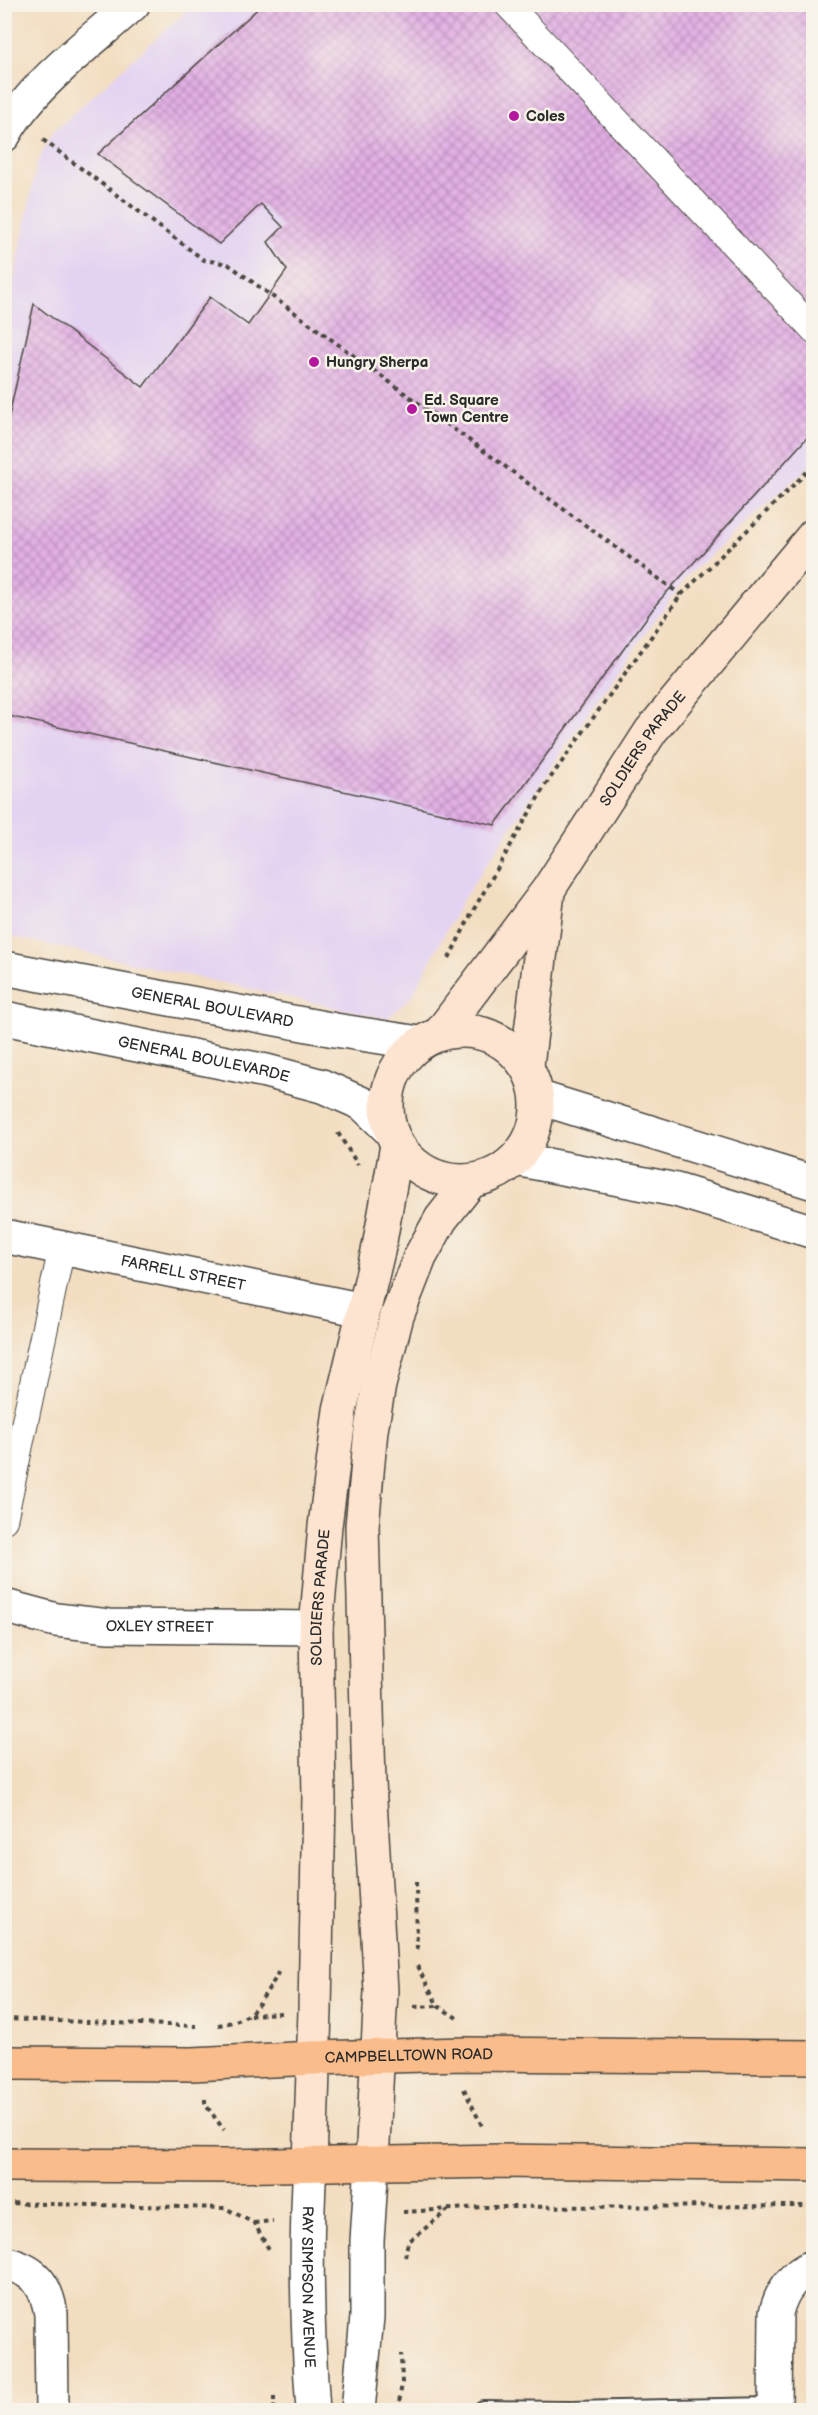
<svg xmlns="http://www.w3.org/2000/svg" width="818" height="2415" viewBox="0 0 818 2415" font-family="'Balsamiq Sans',sans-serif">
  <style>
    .built { fill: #e3d3f2 }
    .building { fill: url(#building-cross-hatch) }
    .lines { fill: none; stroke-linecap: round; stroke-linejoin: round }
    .service-casing { stroke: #494641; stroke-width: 20 }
    .pedestrian-casing { stroke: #494641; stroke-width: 28 }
    .minor-casing { stroke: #494641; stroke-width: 36 }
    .tertiary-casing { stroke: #494641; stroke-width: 36 }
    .secondary-casing { stroke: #494641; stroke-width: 36 }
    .primary-casing { stroke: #494641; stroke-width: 36 }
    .path { stroke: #494641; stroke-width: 4; stroke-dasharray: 4.5 4.5; stroke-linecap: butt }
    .service { stroke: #fff; stroke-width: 16 }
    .pedestrian { stroke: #fff; stroke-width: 26 }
    .minor { stroke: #fff; stroke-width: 33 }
    .tertiary { stroke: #fff; stroke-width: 33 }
    .secondary { stroke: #fde4d0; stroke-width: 33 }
    .primary { stroke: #f9bc8a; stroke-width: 33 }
    .poi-dot { fill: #b5179e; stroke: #f7f3e8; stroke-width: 2 }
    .labels { text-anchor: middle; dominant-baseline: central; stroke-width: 5; stroke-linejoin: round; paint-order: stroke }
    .poi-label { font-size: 15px; font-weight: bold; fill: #2b2b2b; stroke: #f7f3e8; text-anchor: start }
    .street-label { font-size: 15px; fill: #2b2b2b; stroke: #f7f3e8 }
  </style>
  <defs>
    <pattern id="building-cross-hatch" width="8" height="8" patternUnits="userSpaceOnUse" patternTransform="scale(1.5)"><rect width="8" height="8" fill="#e3b0e5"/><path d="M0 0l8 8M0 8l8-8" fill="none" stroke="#b88fba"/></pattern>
  </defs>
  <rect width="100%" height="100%" fill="#f7f3e8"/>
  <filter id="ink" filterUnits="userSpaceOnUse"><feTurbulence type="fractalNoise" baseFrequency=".0167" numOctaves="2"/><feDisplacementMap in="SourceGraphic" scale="12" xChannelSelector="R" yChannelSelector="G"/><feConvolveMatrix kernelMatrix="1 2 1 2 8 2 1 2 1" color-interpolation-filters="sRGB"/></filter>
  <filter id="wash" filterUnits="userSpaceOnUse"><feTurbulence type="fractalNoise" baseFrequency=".008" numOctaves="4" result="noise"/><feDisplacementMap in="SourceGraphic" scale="24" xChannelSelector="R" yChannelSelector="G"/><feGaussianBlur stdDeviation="1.35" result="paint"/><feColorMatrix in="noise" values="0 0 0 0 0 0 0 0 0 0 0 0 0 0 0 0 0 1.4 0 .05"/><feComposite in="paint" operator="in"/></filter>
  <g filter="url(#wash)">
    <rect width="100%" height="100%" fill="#f3ddc0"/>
    <!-- built -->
    <path class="built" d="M193,5h620v458l-125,112 -89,122 -137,204 -50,95 -25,23 -382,-84v-609l32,-163 15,-30z"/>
    <g id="blocks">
      <!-- building -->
      <path class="building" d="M263,4h551v426l-156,172 -163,223 -491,-110v-277l30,-134 109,83 67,-90 38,28 39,-55 -19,-28 15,-15 -22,-23 -42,40 -121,-90z"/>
    </g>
  </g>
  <g filter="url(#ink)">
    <use href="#blocks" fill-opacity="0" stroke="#494641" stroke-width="1.5"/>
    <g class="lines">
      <defs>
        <path id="service" d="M483,2409l86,1 206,-4"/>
        <path id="pedestrian" d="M507,4l307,326
          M4,1520l58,-273"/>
        <g id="minor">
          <path d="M4,135c26,-49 87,-93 129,-131"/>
          <path id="s1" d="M4,1236l359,74"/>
          <path id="s2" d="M4,1606l52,14 53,6 207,2"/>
          <path d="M4,2263c31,7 42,21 47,51l1,96"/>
          <path d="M775,2410l1,-97c5,-21 17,-39 38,-47"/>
        </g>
        <g id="tertiary">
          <path id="s3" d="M4,968l331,62 84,13"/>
          <path id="s4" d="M4,1018l262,53 56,15 41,18 27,26"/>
          <path d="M537,1097l277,86"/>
          <path d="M516,1159l160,31 138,42"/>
          <path id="s5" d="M310,2164c-5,83 -3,164 3,246"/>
          <path d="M358,2410l9,-93v-76l5,-79"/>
        </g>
        <g id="secondary">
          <circle cx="462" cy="1106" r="75"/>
          <path id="s6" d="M441,1032l107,-142 103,-159 163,-196"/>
          <path d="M527,1065l21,-173"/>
          <path d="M372,2162l9,-171 -12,-208 -7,-257 9,-96 8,-45 18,-69 23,-59 21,-38 30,-38"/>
          <path id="s7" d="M310,2164l5,-154 4,-213 -3,-169 9,-102 15,-116 39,-163 18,-102"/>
        </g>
        <g id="primary">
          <path id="s8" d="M4,2063l188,1 122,-6 150,-4 350,3"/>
          <path d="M4,2165l221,1 276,-5 313,4"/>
        </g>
      </defs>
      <!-- service casing -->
      <use href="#service" class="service-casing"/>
      <!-- pedestrian casing -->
      <use href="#pedestrian" class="pedestrian-casing"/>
      <!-- minor casing -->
      <use href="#minor" class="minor-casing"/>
      <!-- tertiary casing -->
      <use href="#tertiary" class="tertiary-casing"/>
      <!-- secondary casing -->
      <use href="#secondary" class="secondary-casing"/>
      <!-- primary casing -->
      <use href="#primary" class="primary-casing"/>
      <!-- path -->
      <path class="path" d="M43,140l161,120 24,4 453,331
        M449,958l25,-49 72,-125 135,-189 133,-130
        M338,1133l20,32
        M416,1882l1,71
        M417,1966l21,40 19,12
        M414,2007l24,-1
        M250,2015l31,-2
        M4,2019l192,7
        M218,2025c38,-6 37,-18 58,-47l2,-6
        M464,2089l19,39
        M205,2099v5l19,26
        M4,2203l221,5 29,15 16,28
        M403,2212l81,-5 330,-1
        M254,2223l19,-2
        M405,2257l3,-15 40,-32
        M274,2410v-14
        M398,2410l4,-27 -1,-29"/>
      <!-- service -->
      <use href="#service" class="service"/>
      <!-- pedestrian -->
      <use href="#pedestrian" class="pedestrian"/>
      <!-- minor -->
      <use href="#minor" class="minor"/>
      <!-- tertiary -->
      <use href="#tertiary" class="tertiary"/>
      <!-- secondary -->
      <use href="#secondary" class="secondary"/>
      <!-- primary -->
      <use href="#primary" class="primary"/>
    </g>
  </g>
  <!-- markers -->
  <g class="poi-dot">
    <circle cx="514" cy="116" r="6"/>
    <circle cx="314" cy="362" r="6"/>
    <circle cx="412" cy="409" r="6"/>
  </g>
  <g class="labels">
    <!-- poi labels -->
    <g class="poi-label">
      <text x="526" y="116">Coles</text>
      <text x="326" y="362">Hungry Sherpa</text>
      <text x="424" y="400">Ed. Square<tspan x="424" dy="17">Town Centre</tspan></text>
    </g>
    <!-- street labels -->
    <g class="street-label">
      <text stroke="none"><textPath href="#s6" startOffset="348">SOLDIERS PARADE</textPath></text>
      <text stroke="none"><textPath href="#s3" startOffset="212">GENERAL BOULEVARD</textPath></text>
      <text stroke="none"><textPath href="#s4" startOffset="204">GENERAL BOULEVARDE</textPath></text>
      <text stroke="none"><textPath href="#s1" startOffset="183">FARRELL STREET</textPath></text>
      <text stroke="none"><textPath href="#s7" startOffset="567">SOLDIERS PARADE</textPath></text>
      <text stroke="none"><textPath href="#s2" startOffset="158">OXLEY STREET</textPath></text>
      <text stroke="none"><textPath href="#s8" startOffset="405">CAMPBELLTOWN ROAD</textPath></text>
      <text stroke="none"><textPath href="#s5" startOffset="123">RAY SIMPSON AVENUE</textPath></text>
    </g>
  </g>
  <!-- margin -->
  <rect width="818" height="2415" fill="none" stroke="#f7f3e8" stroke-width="24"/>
</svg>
